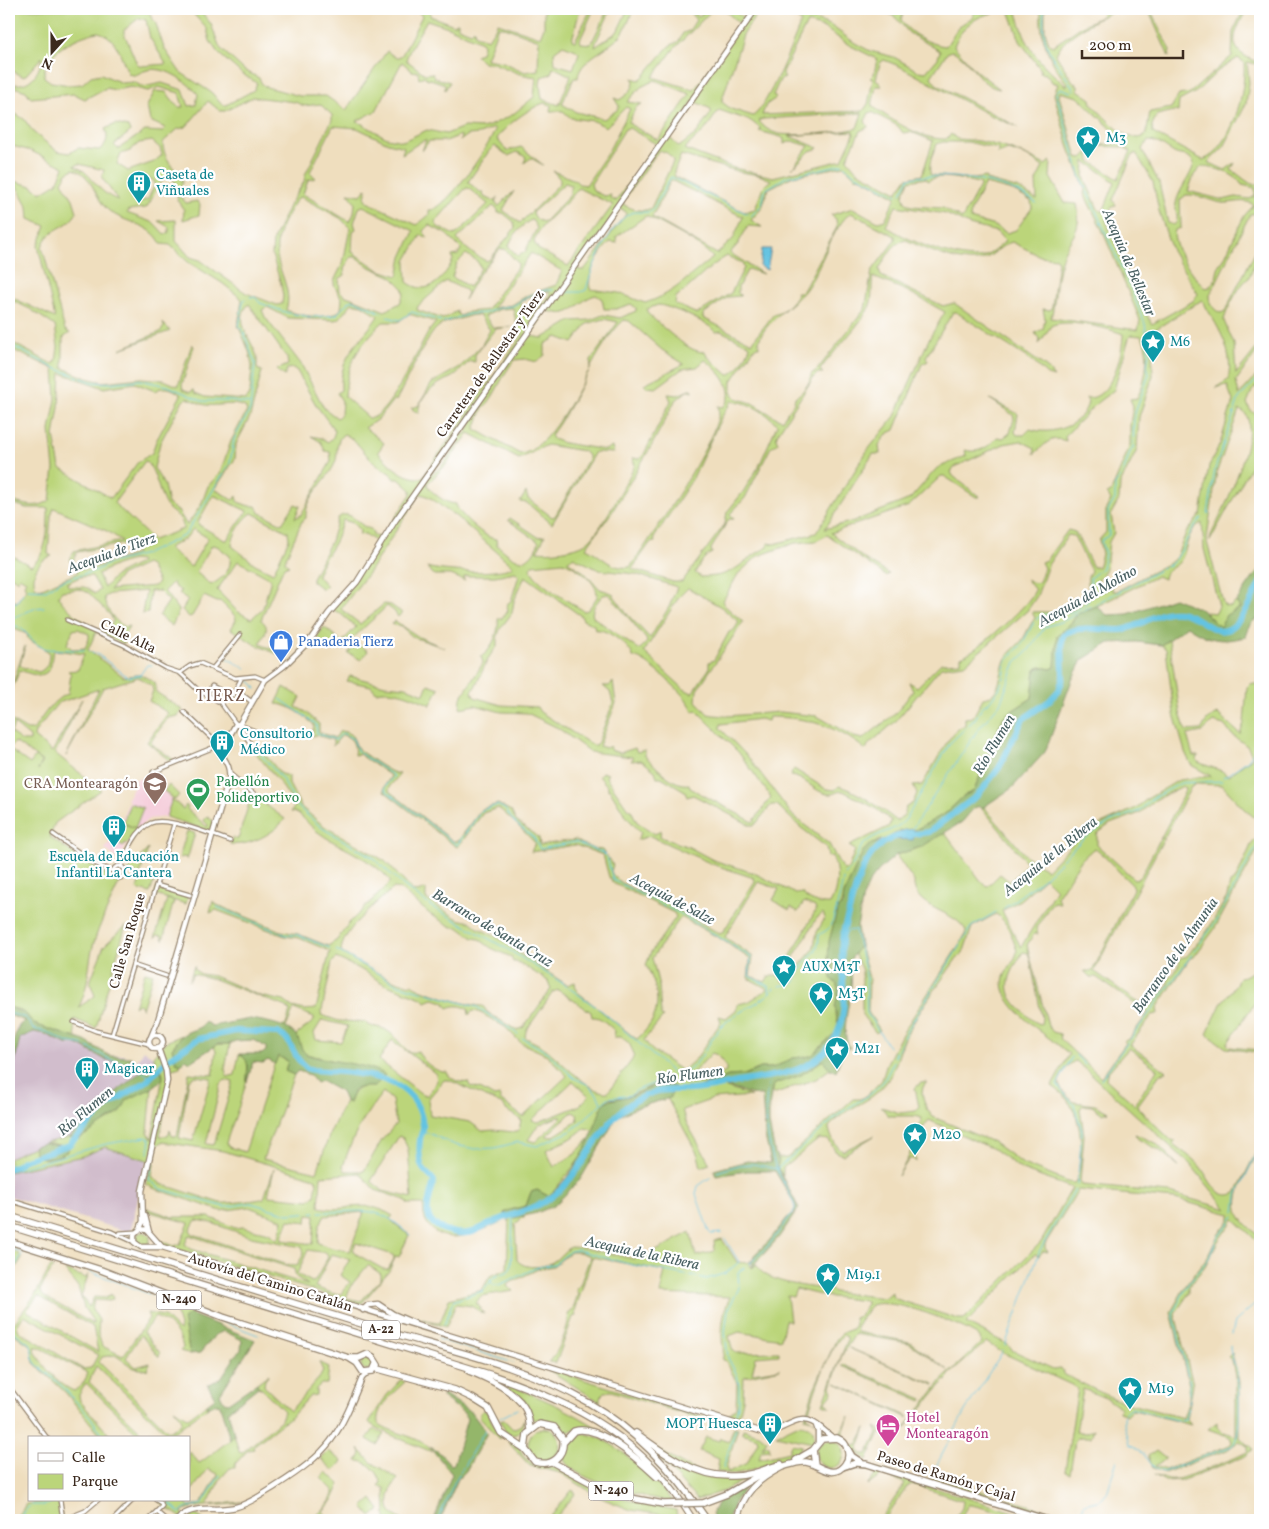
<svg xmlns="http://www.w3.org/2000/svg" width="1269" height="1529" viewBox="0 0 1269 1529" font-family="Vollkorn,serif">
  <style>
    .built { fill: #f5cfdc }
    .industrial { fill: #d1bdcc }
    .green { fill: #bbd57a; stroke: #7b804c; fill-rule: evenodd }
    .forest { fill: #94b66a; stroke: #687044 }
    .water { fill: #63c3e1; stroke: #4f7680 }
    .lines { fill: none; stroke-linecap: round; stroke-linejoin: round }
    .stream { stroke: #63c3e1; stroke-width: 1 }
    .river { stroke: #63c3e1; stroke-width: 6 }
    .street-casing { stroke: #95846e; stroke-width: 5.5 }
    .secondary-casing { stroke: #95846e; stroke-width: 7 }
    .primary-casing { stroke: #95846e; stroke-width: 8 }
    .highway-casing { stroke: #95846e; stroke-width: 8 }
    .street { stroke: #fff; stroke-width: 3 }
    .secondary { stroke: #fff; stroke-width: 4.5 }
    .primary { stroke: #fff; stroke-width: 5 }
    .highway { stroke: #fff; stroke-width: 5.5 }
    .highway-bridge-casing { stroke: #95846e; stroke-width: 8; stroke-linecap: butt }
    .highway-bridge { stroke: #fff; stroke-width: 5.5 }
    .labels { text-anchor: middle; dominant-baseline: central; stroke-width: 4.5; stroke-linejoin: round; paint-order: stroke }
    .shield { fill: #fff; stroke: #766a62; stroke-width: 1 }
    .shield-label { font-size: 12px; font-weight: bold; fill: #3b2a1e }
    .culture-label { font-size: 14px; fill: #0d838f; stroke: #fff; text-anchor: start }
    .street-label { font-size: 14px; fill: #3b2a1e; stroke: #fff }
    .shop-label { font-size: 14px; fill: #366cbe; stroke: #fff; text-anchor: start }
    .leisure-label { font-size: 14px; fill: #27864d; stroke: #fff; text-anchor: start }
    .education-label { font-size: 14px; fill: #785e54; stroke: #fff; text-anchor: end }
    .hotel-label { font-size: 14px; fill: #b23c85; stroke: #fff; text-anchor: start }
    .water-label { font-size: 15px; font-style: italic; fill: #496062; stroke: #fff }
    .quarter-label { font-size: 16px; letter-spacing: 1px; fill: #76594c; stroke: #fff }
  </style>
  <rect width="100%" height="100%" fill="#fff"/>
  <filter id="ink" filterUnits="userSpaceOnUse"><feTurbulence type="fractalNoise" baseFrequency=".02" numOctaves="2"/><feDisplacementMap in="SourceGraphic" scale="10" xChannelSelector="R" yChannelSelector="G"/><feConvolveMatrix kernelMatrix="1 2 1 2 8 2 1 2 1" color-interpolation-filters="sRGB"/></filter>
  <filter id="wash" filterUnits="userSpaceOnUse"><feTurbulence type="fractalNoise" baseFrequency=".0096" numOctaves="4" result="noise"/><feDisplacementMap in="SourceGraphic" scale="20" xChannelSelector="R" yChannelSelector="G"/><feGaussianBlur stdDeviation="1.12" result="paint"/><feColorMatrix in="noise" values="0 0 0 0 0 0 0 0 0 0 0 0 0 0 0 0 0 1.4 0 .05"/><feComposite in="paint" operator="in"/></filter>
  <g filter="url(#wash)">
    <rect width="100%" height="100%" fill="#efdebe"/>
    <!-- built -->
    <path class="built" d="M147,777l25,22 -6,18 -17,2 -12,10 -17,-6 9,-22 -2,-2 9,-17 -3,-2z
      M115,835l12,9 -8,16 -14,-11z"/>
    <!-- industrial -->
    <path class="industrial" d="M20,1024l37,11 28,6 25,15 14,-1 13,6 7,-11 11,9 -62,52 -23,26 -26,6 -35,15v-84l7,-46z
      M104,1147l43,13 -16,69 -3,3 -119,-36v-24l74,-16z"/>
    <!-- green -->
    <path class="green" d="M9,9h138l9,15 8,24 16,24 32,21 10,12h4l28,-15 3,-7 -15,-9 -24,-21 -8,-12 -3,-12 -18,-20h10l12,15 9,24 24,22 15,8 4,8 37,10h26l20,14 41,-59 9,7 6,-3 20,-39 -5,-5 -11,1 -4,-3h17l6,2 6,-2 -1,7 24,9 4,-3v5l13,5 3,-3 1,6 13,4 10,-16 42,14 4,-10v-18h36l-8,31 3,1 16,-32h3l-14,31 1,3 10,1 17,-35h3l-15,33 -1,5 22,-15 11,-23h6c-4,8 -7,18 -12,25 -12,15 -43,25 -44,44h-4l-12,26 14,8 28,7 13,-9 2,-4 -5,-8 5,2c7,-4 15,-11 15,-19l-2,-3 7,2 4,-3 26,-31 9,-4 5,-9 6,-2 7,-11 -9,-11 12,7 10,-7h4l-39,40 -21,28 41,13 47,-65 -18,-16h6l16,9 8,-9h8l-17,23 -22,68v2l9,7 22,7c14,-8 41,-76 48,-94l-18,-13 47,16 25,18 15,8 24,6 24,14 8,1 12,-14 2,-7 -31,-18 -13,-15 -13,-8 15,4 4,-5h3l-4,10c6,14 30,26 45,27l13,-20 14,-9v-6c10,4 31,-2 43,-2 12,42 18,48 50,77l1,-2c-17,-23 -28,-45 -26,-75h4v22l4,13 4,2 29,-20 18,-9 3,-5 14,-3c-16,8 -56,28 -61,46l18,28 4,2v5l13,9 1,5c11,11 38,44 54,31l4,-23 21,-4 8,-13 11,-2 42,-37 1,-24 11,-23h3c-14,27 -23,41 13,54v2l-13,-3 2,21 -3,21 -22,43 -16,15 17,8 10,-7 -4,7c10,5 14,12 24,15l5,-2v30l-10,1 -40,81c0,9 3,15 11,18l4,-2 35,-69v6l-11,30c-8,4 -24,34 -25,43l10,23 2,30 24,-30v3l-24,34 3,14 21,-23v11l-8,8 -5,12 3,7 10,7v41l-3,-3 -47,86 1,-6c11,-21 58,-119 28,-125l-22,61 -9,59 -1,12 16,61 2,3 5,1 6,-5 4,6 -16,11 -4,8 -15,-15 11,1 3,-7 -15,-57 -2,-26c-15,6 -14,25 -21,37 -5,8 -17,9 -17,19l-7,-3 -60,30 -20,8 -5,8 -15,14 -2,31 -4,2 -11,-2 -5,3 -3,28 -28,18 -9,20 -10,9 5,6 -16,40 -9,4 -19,18 -38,21 -31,7 -19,21 -14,32 -13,41v43l6,7 1,6 -2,24 2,9 -2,8 -25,24 -18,2 -20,10h-12l-17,7 -16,1 -32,12 27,-1 28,9 -38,3 -31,11 4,12 24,42 -9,3 -3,-12 -31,-57h3l4,-12 -18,-2 -29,13 -18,2 -16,31 -8,-2 -13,10 -26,12 8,17 21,-13 15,-16 -9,19 -28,35 -5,4 -11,-6 -6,2 -5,14 -16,4 7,7 8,-1 -10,8 2,36c7,9 24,8 34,3 8,-4 12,-12 19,-16l14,1 50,11 26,-10 30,-17 6,24 19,-5 -1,-10 8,-2 15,23 10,1 5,-3 -3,6 4,2 3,-4c7,19 50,22 68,25l5,-1 5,4 51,6 7,-6v4l4,3 62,20h6l77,-77 31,-54 -50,-18 -27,-20 -66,-30c-10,10 -15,28 -13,42l-3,-3h-4l-11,17 11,-20 13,-38 -7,-2h-26l-8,-9 19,6 16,-2 3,-4 -4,-19 6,-5 6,-1 -4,5 -1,6 4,15 7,9 60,25 30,22 45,18 6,1 3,-3c7,-33 7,-74 -25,-94l17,-32c-20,-18 -66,-44 -66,-72 1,-12 13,-20 14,-31 -4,-12 -10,-31 -21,-37l-24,13 -9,27 -6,4c-18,26 -38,52 -52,80 -7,15 -9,33 -20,46 -15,20 -39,22 -56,43 0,7 7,21 14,24l31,-15 -31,19 -8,-4 -6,-11 -10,-1 -36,29v8l-6,-9 1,-9h9l66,-59h7l6,-3 16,-16 5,-17 15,-29 62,-97 2,-6c-10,-21 -54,-22 -52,-50l-18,-26 25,-8 23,-15 40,53 4,1 12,-12 10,8 17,-19 -45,-55 2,-1 42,49 21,14 34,-35 12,-7 43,-20 11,-9 32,-19 32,-4 -20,-11 -6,-13 -11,-38 -8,-65 -5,-4 8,-5 11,73 6,18 15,-1 6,-10 11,-6 22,20 4,-11 3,-36 4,-4 9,2v137l-16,-13 -22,-24 -26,-1 -5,3 -97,184 42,30 16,4 15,-19 2,-9c6,-2 11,-13 11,-19l7,-2 21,-26 19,-33 3,-14 6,-4 15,-34 9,-11 -1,13 -45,83 -20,27 -4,1 -33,50 1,6 -6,1 -21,29v2l35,25 -6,3 -22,31v3l33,32 4,1 -2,3c9,7 17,12 24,19 11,10 18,40 39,30l24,-49v5c-10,21 -35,53 -15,74 5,5 9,10 15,11v10l-26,-25 -16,22 -13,25 -16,20v7l-14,21 18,70 -6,36 4,5 -53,-14 -6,-1 -5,5 -8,-3 1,-4 -12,-9 -25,-10 -7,43 10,1 8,-4 -3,8h-11l-5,3 -5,34 -5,-3 13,-83 -75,-35 -17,-11 -37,33 -2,6 -2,-1 -50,61 -15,-8 -13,27 -30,-24 3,-1 9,-19 -7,20 10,10 5,-1 9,-17 -8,22 4,4h5l11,-21 -3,-6 21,12 47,-60 38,-36 -1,-6c-20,-13 -86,-40 -109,-32l-15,22 1,5 53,10 38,28 -39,-27 -54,-9 -13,21 -11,32 2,5 -8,10 6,5 -8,-3 24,-63v-4l-4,-2c-14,12 -30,62 -36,82l17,9 -1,1 -11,-7 -7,-2 9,-29 23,-51 5,-5 10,-4 3,-5 -1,-6 5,-2 8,-12 -2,-3 -41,-5 -28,-7 -3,8 -6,-1 3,25 -5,-1 -4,19 -42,-7 -10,4 3,13 4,4 43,-1v3l-23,2 -4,16 28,-4 -36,8 -1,23 -5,21 -12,-3 10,-11 1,-24 -11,-22 -4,-1c3,-9 0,-14 0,-23 0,-14 2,-28 8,-40l-70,-3 5,-23 -73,-14 -17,54 1,5 -3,1 -17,46 -7,-1c8,-6 22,-39 19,-48l4,-3 6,-17 -2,-5 4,-4 9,-25 1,-4 -11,-4h-8l-18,14 -15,3 -30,15 -1,2 7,5 -33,5 -5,7 8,11 -13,-8 -15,-2 -10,23 -33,-10 27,6 9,-24 33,-9 8,-14 17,-7 2,-51c-23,11 -68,36 -84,1 -2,-5 -1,-10 -2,-15h-15l-3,-4 -30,-10 -15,-17 -39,3 -2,31c29,7 43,-11 74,9l-3,3c5,6 13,10 19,16l-10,22 -3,-1 -7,15 -27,32 -4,1 -195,-59 -4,-5 15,6 6,-2 9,-21 -42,-12 -1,-3 27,9h36l26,11 8,-1 26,6 7,6 3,-2 4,-17 -34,-13 -28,4 -68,-23 -7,-4 5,-21 -4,-3 -42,-13 -22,9 -74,16v-14l26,-12 -1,5 11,8 22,-7 -7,-7 -16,-2 26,-6 9,2 42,-27 5,-12 26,-12 -4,44 4,7 11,-64 -2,-7 -6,8 -11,-7 11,-9 -2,-4 13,-14 16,-7 -10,13 4,14 5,2 -1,3 -11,3 1,11 -10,55h8l2,-6 2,6h5l12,-63 24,2 3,-24 -2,-4 4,-3h12l-5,25 2,8 8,-2 4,-21c5,3 9,6 9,12 1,19 -16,57 -22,77l3,4 16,5 32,-96 11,5 -3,10 9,4 -31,84 54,13 13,-39 15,-32 4,2c4,-14 11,-18 25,-16l6,-15 -74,-18 -4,-3 -6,-16 18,-14v-4l-20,-8 -9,21 -3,-3 4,-2 4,-14 -4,-4 -72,-28 -21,-5 -4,7 5,-15 2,5 5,3 13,2 46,20 24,5 8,6 13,3 11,-1 14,-58 -31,-13 -14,-2 -69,-26 -6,3 3,-12 4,4 64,26 17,3 30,12 9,-6 12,-17 41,-40v-3c-21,-24 -50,-31 -75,-50 -7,-6 -16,-19 -24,-18l4,-6 -15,-23 -25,-31 3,-6 23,28 8,2v8l12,23 23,19 61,35 28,30 4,1 9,-3v10l32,20 13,3 7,6 23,11 22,17 10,3 1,4 33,22 8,-3 1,8 4,4 55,44 2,1c26,-23 24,-45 9,-74l5,-13 25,-35 -2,-4 -61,-30 -4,-6 -6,-22 -28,-10 -44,7 4,-9c-2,-3 -33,-33 -37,-35l-15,5 -25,34 -3,-1 -71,-55v-4l7,-11 -32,-22 -5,1c2,-11 -2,-18 -12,-20l-9,11v-6l-16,-5 -5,1 2,-11c-9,-9 -25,-21 -38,-21l8,-17 17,10 -5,10 10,5 13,12v8l16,6 5,-7c17,2 12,11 20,20 9,6 30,23 40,23l-10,12 -1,5 64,50h5l24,-32 16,-5 13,7 5,10 23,17 1,7 35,-5 18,9 9,1 11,15 -2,6c2,11 39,27 49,28l60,35 3,-2 32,-51 -1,-3 -42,-14 -62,-28 -13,4 4,-7 -16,-18 -15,-25h-2v-3l-9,-11 3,-4 6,2 -2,3 22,32 3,1 6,12 18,12 6,-4 -1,6 3,2 26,9 24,13 41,13 42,21 6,-1c5,8 19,12 28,11 8,-14 9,-33 2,-48l-4,1 -2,-10 -26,-20 -23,-22h-6l-16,20h-5l-57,-30 -6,2 -2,-6 -24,-14h-4l-2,-6 -14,-11 -10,1 2,-3 -1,-1 -42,-5 -32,-24 -31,-15 -26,-1 -26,-7 -15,3 1,-10 22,-35 -2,-7c10,-3 19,-27 17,-37l4,-1 6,-7 -1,-7 4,-3 8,-26 -4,-3 -20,4h-29l-3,2 2,3 -14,-6h-17l-7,-8c14,5 76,8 86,-1l-60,-52c-12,-5 -19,-18 -33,-20l-2,3 -49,75 -28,37 19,15 24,-20 7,1 11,8 -4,4 -4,-6 -7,-5 -35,33 -21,12 -14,-14 7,-10 18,15 14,-15 -15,-13 -13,-7 25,-24 22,-38v-4l-10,-7 -6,1 1,-4 -7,-8 -10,-3 -8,22 -12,19 -6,14 10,11 -5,3 -10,-8v-3l19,-37 7,-23c13,-11 20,9 33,11l3,7 8,1 29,-43v-4l-12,-11h-4c-5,-8 -15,-10 -22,-17 -9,-9 -17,-23 -29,-28 -10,6 -5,20 -9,29 -7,17 -31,35 -29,55l-4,3 -16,37 -1,4 4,3 -5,2 -2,4 -21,49c11,8 2,15 -1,24l24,10 5,5 -35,-15 -23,-15 5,-9 -1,-4 -15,-15 -3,1 -13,-6 -12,20 -3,1 -7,-7 6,-10 -9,-7 2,-2 -7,-5 -1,-4 -9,9 15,20 -7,15 -13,-10 10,-15 -10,-10h-9l-2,22 -6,1 4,-23 -36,3 -6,3c1,11 11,25 21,30l4,-1 -6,11 1,7 -28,-12 -8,18 36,27c16,-3 16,-4 31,6l1,9 27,18 -5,6 -10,2 -17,23 2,4 21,15 -3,2 -24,-20 21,-29 -19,-12 4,-10 -1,-5 -14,-9 -35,11 -37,68 33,-67 -41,14 -23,29 -1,5 18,15 30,-53 -27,54 46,37 -46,33 -5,14c21,16 44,29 65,44h5c-9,21 -21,43 -27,65 -6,24 -3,37 -14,61l16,-11 -5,-14 14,-36 22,-21 -30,103 -22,-9 2,20 -42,-15 -14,-14 -11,-3v-283l1,-4 17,10h6c9,-12 20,-32 35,-36l3,-20 -3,-3 10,-1 6,-16 -29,-4c-4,5 -3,9 -4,15 -5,16 -21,9 -31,5l-11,26 16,-50 -5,19 2,2 17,5c9,-4 10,-11 10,-20l-21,-13 -1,-5 -13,-5 -5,8v-38l8,3 9,-13 -2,-5 2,-3 -7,-4 -1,4 -6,-4 -3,3v-14l3,-4 -3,-4v-4l22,12c17,-12 17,-38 17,-58h-22l-17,-6v-2c12,4 29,10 41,0l4,-31 -4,-39 6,-31 -2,-30 -45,-21v-7l43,23 4,-2 2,-15 -3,-21 -25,-17 -21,-10v-3l46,22 -17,-72 8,-20 -17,-7 -1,-12 -14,-26 18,5 9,7 16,-10 7,-16 -33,-16 -22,-6v-35l15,9 10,14 23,18 12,2 9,-5 21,2c8,-5 10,-13 6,-21l11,-5 12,3 2,5 -16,13 4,4 27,-18 18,1 2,-4 -15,-7 -3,-15 8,-15 11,1 12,15h5l-4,-14 -20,-6 -11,4 -17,-4 -16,3 -9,-2 -21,11 -11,-5 -43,4 -5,-7 -12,-4 1,-3c16,2 25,-12 27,-27l-16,18 -4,1 -13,-7zM1009,10l11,31 21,29 -1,3 6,1 6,8 6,2 -4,10 15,54 16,41 -1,5 17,33 39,93 -2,10 -87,-12c5,-18 4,-39 10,-57 7,-25 22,-25 16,-57l-12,-1 -15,-26 1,-16 -6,4c-27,-15 -57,-25 -88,-26l-6,-5 -5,5c-25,1 -54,-19 -74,-33l4,-20h6l-6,-7 4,-16 4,-3 15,6 92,50 27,11 -82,-43 -5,-7 16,-24 5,-2c19,7 27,36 48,38l-24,-18 -22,-25c6,-16 18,-28 35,-32 7,-2 14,-2 20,-4zM139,18l7,2 4,18 16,26 -24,2 -5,-2 -13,-31v-3zM427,20l21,7 33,15 2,3 -2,8 -6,2 8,8h10l27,11 16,3 -2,20 -22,18 -23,11 -7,2 -18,-1 -18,7 -19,-4 -24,11 -16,-3 -30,-17 19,-10 26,-49 10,9 6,1 1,7 5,-3 4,4 2,-1 15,5v6l5,-8 -15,-4 -3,-5 -7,1 -19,-14 4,-11zM807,23l17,5 25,17 28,14 -3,15 -4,4 3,1 -5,25 -5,7 -101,4 4,-10 10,-7 -3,-3 7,-15 5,-2 -3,-4zM498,27h6l35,13 -1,30 -13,2 -22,-10 -17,-3zM98,32c20,4 23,28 31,42 7,3 9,-1 15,-3 20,-7 42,10 54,23l-2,11 -7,1 -6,-16 -21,-7 -19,4 -9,-5 -12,1 -21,-9 -10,2 -9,8 -13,1 -18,-3 -7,-5c-1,-25 33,-41 54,-45zM563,45l13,5 3,3 -6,16 -18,-5 -1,-12zM1238,58l6,5c2,28 -12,86 -41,97l-50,-27 -1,-8 5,-10 17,-4 4,1 1,-11 17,-9 22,-21zM553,67l18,9 -12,29 -17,-6 -2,-14 1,-8 10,-3zM655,80l35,14 -32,46 -27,-15 -2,-3 7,-15 6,-3 -15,-2 14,-15zM1060,92l18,5 42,40v6l-18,2 -12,-5 1,9 -9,9 -5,-1 -18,-61zM253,97l42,5 9,4 16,-2 12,11v5l-27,55 -1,7 -14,22 -17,36 -1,15 9,29 2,12 -1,8 -5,1 -31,-12 -46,-33 -10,-3 -14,-16v-21l-18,1 11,6v5l-4,3 -11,-12 -27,-10 2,-3 17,-2c9,-11 10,-25 23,-33l5,3 2,18 7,-14c-7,-13 -21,-24 -20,-40l15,-13 8,-2 22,-26 12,10h5zM693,101l18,8v4l-14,20 -18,14 -11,-11 14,-16zM544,103l7,2 -1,6h13l8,7 23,3 12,6 20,-20 4,2 -22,43 -22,33 -7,-1 -4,-4 -22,-9 7,8v4l-40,40 -17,-13 11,-19 -15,15 -4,-3 3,-6 -4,4 -10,-4 -1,-5h-3l-12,-10 21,-31 6,-5 13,10 9,-4 9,5 -2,6 7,-5 12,7 -22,-18 -14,4 -10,-12c7,-13 33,-31 47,-36zM719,110l32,11 10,8 -2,2 22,6 3,2v5l8,-3 17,5 -17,23 18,-18 9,-3 -30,-12 64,-5 1,3 -12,26 -69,17 -39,-9 -50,-19 21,-19zM872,112l26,14 5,7 8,-1 22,9 -11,34 -15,3 -10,14 -40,-21 -10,-12 13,-28 8,-4 -3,-6 4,-8zM862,113l-5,15c-16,5 -62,8 -78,6 -8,-2 -15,-6 -20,-13l4,-2zM333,126l24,2 31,15 16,4 -2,7 20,-13 4,-1 -4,11 7,-10h17l15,-6 -1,6 8,-6 12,-1 14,-6 1,2c-5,15 -51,83 -66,80v5l-12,10 -50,-23 -2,-4 2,-10 -6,7 -13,-2 7,9 -1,11 -4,9 -47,-28 5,-14 8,-2 -6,-6zM629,128l27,16 -40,57 -6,-3 1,-3 -7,1 -11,-5 -2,-7 34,-55zM152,141l8,7 2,7 -8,7 -26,9 -11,-7 4,-10 9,-3 9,-8zM1148,141c11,0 17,7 26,12 7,4 16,0 20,11 -4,14 -15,25 -18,39 -2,8 5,16 -2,22l-6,-2 -9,-40 -17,-34zM943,142h25l30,7v5l10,-4 19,6 16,11 -7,14 1,19 -18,-11 -33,-9v-3l-12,2 -43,-4c-4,-8 2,-23 6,-31zM1096,146l26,1 9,4 -13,28 -28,-18 -1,-6zM659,150l8,3 7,7 -23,48c-8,5 -19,1 -27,-3l-1,-4zM1136,153l17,29 6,29 13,40 26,43 -5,7 -41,23 -13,-23 -33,-81 5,-12 5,-3 -3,-5 19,-44zM681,155l59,17 19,3 12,5 -8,7 -8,22 -11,3 -69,-35 -1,-5zM1085,161l30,21 -12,30 -5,-3 -14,-32zM79,164l25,6 -2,8 16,22c-23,-8 -25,-28 -44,-34zM844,166l11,11 7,1 34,19 -11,23 -7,2 -25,-14 -22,7 5,4 1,8 -33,62 -4,4 -4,-1 1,2c-4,8 -16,20 -24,21 -1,2 -17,21 -21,28l-49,-25v-4l25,-17 13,-1 -3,-3v-6l10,-18 15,5 -33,-21 8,-9 10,-18 14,1 -11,-7 11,-12 6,-19 25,-13zM1201,167c14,0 34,6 41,18l13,3v8l-5,3 -14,-2 -13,3 -35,-9 6,-16zM73,169c20,5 21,29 35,41 16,14 43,12 53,34l9,1 18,17 34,21 20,16 -4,26 11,26 3,15 -2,26 -4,8 -41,-3 -10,-4 -1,-3 -4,2 -7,-3 -1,-4 12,-39 -2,-2 -14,42 -14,-6 -23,-2 -38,4 -17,-4 -23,-10v-30l7,-5 -5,-3 -23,-83c7,-21 26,-17 35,-35l-4,-13 -11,-17 5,-9zM148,178l5,2 2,4 -7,15 -8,3 -4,-3c-1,-8 5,-17 12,-21zM926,178l2,3c12,-9 37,0 51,2l1,3 -18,33 -19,-11 -32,-2 -6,-4 -2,-7 6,-14zM671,180l72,37 -10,22 -16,15 -65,-37zM565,183l6,2 -1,10 -25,26c-5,2 -11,-3 -12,-9zM985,184l28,7 18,10 1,7 -16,22 -9,3 -12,-7 -25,-7 1,-9zM468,188l20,16 -30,29 -4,2 -16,-8 -3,-5 30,-33zM578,188l35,17 -45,61 -30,-17 -4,-7c6,-22 33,-35 44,-54zM1186,195c13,-1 23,6 36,8 11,1 22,-5 32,2l-10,11 -21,45 -4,3 -3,14 -6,9 -5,1c-12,-11 -35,-43 -30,-58l6,-2 -1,-28zM301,197l39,21 10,10 -7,35 -9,18v4l8,14 -1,10c-10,12 -42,7 -55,1 7,-20 -8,-37 -9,-57 -2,-19 11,-41 21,-55zM363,206l51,25 -12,26 -4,19 -19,-6 -27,-18 1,-21 3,-2 -2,-6 5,-15zM493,206l5,4v3h5l11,9 1,6 -24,30 -4,3c-9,-3 -25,-15 -30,-22zM896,206l50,8 23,11 28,7 8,9c-6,6 -14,13 -22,16 -22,6 -79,-18 -97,-31zM618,209l6,1 2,4 -42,56h-5l-2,-4zM851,213l44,23v4l-23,31 -7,38 -48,61 -6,4c0,8 -9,20 -16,23l-1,6 -12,17 -5,-2 -25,-15 -16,-5 -4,-6v-11l23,-34h4c-4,-19 36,-43 47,-58 14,-18 28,-66 45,-76zM646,216c16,8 58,29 67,42 -25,17 -36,35 -68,45l-26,-10 -29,-4c-3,-16 9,-36 20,-47l7,1 -1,-6zM532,220l5,8 -12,24 -7,4 -9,-9c0,-8 15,-25 23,-27zM429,225l17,9 15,15 -3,6 -6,1 1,4c-8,16 -24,39 -46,22l-1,-21 15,-26 7,3 -5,-7zM906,240c18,8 55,26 75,20 12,-3 19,-15 31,-18l28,14 16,2 2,3 -6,45 -2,4 -7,-1 2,10 -2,10 -8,4 5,7 -1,4 12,-18c13,-8 57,2 72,8 0,19 -12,67 -37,64l2,4c-5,24 -37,34 -58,27l-6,6h-7l-2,-3 3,-18 -28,-15 23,16 1,4 -4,14 -7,5 -6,-1c-7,10 -20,17 -32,13l1,6 -29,12 -27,31 -53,21 -32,9 48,-75h7l-1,-9 8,-11 8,-4 27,-66 6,-3 -2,-4 27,-45h3l76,49 15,14 7,2 -8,-10 -92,-64 -11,3 -62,-30 -2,-7c7,-10 13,-27 27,-29zM500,249h5l13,14v3l-31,44 -19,2 -8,4 -3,-3v-2l-14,8 -26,-9 1,-4 28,-25 19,9 2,3 -3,7 15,-26zM531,253l31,18 -6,14 -28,10 -16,10 -19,3zM466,254l11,7 4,7 -12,19 -17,-10 5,-14zM727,256l15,7 2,5 -13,25 -34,21 -22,-10 1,-7c19,-13 30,-29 51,-41zM351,257h5l12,9 24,11 10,10 2,6 -4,10 -15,8 -41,-16 -4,-4 -1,-12 6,-4 -1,-6zM873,277l34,14 38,21 -16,27 -34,77 -28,35 -51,82 -42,11 -6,-1v4c-29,14 -30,30 -67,30l-6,-4c4,-8 9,-17 17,-20l-1,-4 18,-30h5l-4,-5 15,-16 26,-51 7,-4 -2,-5 2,-5 35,-55 5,-5h5l-3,-3c13,-19 43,-47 50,-65 3,-9 1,-19 3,-28zM549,291l1,5 -19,18 -7,-2 -4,-10 13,-7zM596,295l6,4 2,10h12l15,-5 5,4v3l-16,7 -17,-3 -13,5 -19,1 -28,17 -13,-2 15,-24c7,-2 13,3 20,1 13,-3 17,-15 31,-18zM1202,300c14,25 33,49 26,80l-13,8 12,-3 6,16 -13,43 -11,22 -8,48 -15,19 -10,24 -5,5 -54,29h-4l-2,-6 -6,6 -6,-1 -2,-8 9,-13 3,-27 5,-9 -3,-19 8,-14 1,-16 17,-34 2,-33 14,-41 -2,-44zM352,303l10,2 16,11c-17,26 -39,38 -37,74l-4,3 5,8 -1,13 -4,4 -13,-10 -23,-44 -36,-47 -3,-7 5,-3 21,11 46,2 5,-1zM249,304l38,54 1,7 -12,5 9,6 2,-7 6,-1 4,3 19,34 19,26 -2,6 -5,5 -7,-4 -10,-2 10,6 4,9 5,1 1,9 -30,54 -6,3 5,-12 -5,-2 -13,20 -23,-12 -3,-6h-7l-11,-4 -1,-6 -4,4 -18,-11 20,-30 1,-15 14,-27 12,-46 -5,-2c0,-4 0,-8 0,-12 -4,-16 -25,-37 -8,-53zM658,305c10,0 53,19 58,27l5,-1 28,14 1,2c-4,9 -12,26 -22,28l-21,-19 -2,-5c-13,6 -47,-29 -58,-38v-4zM513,308l4,18 6,8 -101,144c-19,1 -32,-13 -44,-26l6,-9 -19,-15 13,-9 16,-20 2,2 24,-48c13,-19 12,-29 39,-34 6,-1 10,-4 16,-4h4l11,15 -9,16 -21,21 -28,16 -14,23 -7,2 8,6c-3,-15 18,-31 29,-35 7,-2 16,-13 22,-18l5,1v-7l20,-26 16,-2 -18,1 -8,-12 15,-7zM409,314l27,8 -7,9c-9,15 -43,91 -60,87l-24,-21c2,-36 14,-51 38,-75h15zM604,319l14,3 -27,38 -1,9c-13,22 -43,83 -70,85l-45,-25 8,-21c12,-9 19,-35 32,-48l10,-1 12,3 8,-7v-11l12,-7 16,6 14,-19zM624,320l5,1 33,29 22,14 -40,20 2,3 10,1 26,-19 15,-2 8,-7c13,9 35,32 18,47l-5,-1c11,18 -72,140 -88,161 -20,3 -28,-12 -44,-19l26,-36 40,-67 23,-44 12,-10h7l-3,-2 -13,6 -10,-1 3,7 -27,53 -4,5 -8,-1 3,7c-8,16 -36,70 -49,78 -11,7 -36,10 -49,8l8,-15 -7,1 -28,-19 -2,2 31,22c-12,30 -25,17 -42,3l-1,-6c-9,1 -39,-26 -40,-35 -10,0 -26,-12 -29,-20l18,-18 24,-33 50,26 28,-14 37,6 4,5v4l-33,56 -3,1 -24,-18 -2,-7 -6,10 7,1 25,21 43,-72 19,1 -2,-6 -7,3 -41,-7 -11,-4 -2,-4c26,-33 45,-90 73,-115zM1131,335l10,1c11,14 4,48 -4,62l-7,1 3,7 -3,18v21l-19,47 -4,2 4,6 -5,9v23l-7,8 3,14 -4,13h-5l-18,-35 -7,-2 -22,30 -5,2 3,6 -5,14 -5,1 -8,-4 9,11c-5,15 -59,62 -74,67v5l-20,1 -24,24 -8,-5 4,9 -17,22 -33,26 -9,-2 -37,-21 -37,-4 -53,4 -14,-1 -5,-1 -12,-13 1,-11 46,-68 -19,-17 -1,-4 15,-27 20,-18 37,-13 21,-2 11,-6 59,41 3,-2 -23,-14 -35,-27 78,-27 32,-30h3l32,21h4l-27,-21 -2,-4 4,-5 49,-23 17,-3 14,7 -1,6c12,-9 15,-19 32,-13l-1,-5 33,-34 16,-12 15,-52zM61,373l43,15 31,-5 20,8c9,-6 18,-3 26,4l-25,46 -4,12 -14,9 -27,36 -51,-30 -6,-32 5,-29zM187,398c6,2 12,6 19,7 13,2 25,-4 39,2l2,4 -16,30 -11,32 -12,13 -7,19 -14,20 -9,-14 -10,-7 -4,-19 -10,-17 6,-25 22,-41zM732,401c14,0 37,12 45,24l-18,41 -16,26 -16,20 -2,12 -43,58h-9l-41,-13 18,-26 5,-1 -1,-4 39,-60 28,-60zM480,406l-14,27 -3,2 -3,-2zM456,439l3,4 -19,25 -11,9zM145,461c11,7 14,36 22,46 7,9 16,8 16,22l-30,11 -39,-37zM215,496l32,15 -21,30 -27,-16 -1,-3 14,-25zM54,508l55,24 13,9 -48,10 -5,9 8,9v4l-37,16 -5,-3c-4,-13 4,-26 17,-30l-4,-2 3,-38zM252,513l36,19 1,7 -16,34 -18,-9 -23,-18c0,-11 11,-27 20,-33zM193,529l15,9 -17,29 -23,-19 17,-9zM1068,535l6,1 17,35c-6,7 -2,10 -3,18 -5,29 -35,22 -56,23l3,6c-5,6 -8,14 -12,21 -5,7 -14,12 -18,21 -5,12 -4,37 -22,38l-10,19 -8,1v7l-8,4 -10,13 -25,43 -9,1 4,7 -4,10 -7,4 -2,8 -7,6c-18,-14 -36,-28 -58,-35l-4,4 -9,-1 -32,-20 -4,7c15,1 23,15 37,18 7,1 10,-3 16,-3l32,17 17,13 -4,6 -39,19 6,4 -7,19 -5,1 -14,-26 -36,-28 -44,-58 -29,-30 1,-4 39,-5 8,2 1,-4c38,0 68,9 97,33l2,-5 27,-23 46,-55 24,-3 62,-53 10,-15 11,-31zM123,544l12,5 1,5 -49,16 -8,-2 -6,-7 4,-9zM212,545l5,1 13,10c2,14 -7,22 -19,29l-15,-13zM573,557l26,13 36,4 42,13 -8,20 -19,31 -22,-23 -16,-22 -12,-4 -16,-17 -17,-11zM132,560l7,1 1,2 -24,12 -12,13 -6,-14 18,-9zM238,561l33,18 -8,29 -12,11 -14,-8 -20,-21zM563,562c12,4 36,20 34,35l-9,13 -4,1c-15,-10 -48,-27 -54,-43l2,-3zM146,564l4,2 8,16 -3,4 -45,4 10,-14zM92,576l8,14 -6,4c-8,-11 -15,-5 -26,-8l-1,-3 13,-6zM525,576l56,40 2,4 11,5 1,5c10,-3 37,17 38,27 12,0 59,42 60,55l3,-2 43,43 32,44 -18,25 -63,-34 -1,-4c-16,3 -33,-18 -44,-28v-6l-8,2 -2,-4 -15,5 -10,-3v-4l-4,2 -7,-2 17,-43 -3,-21 -4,4h-6l7,6 3,11 -15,39 -4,4 -54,-34 -3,-5 -36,-2 -27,-8 -2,-5c8,-12 15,-37 25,-45v-8l3,-10 12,-16 2,-12zM688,588l33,19 18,15 -5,8 -5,2 -15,28 -5,2v7l-17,24 -8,-4 -40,-37 35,-55zM80,589l9,4 22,23 2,5 -6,11c-13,0 -44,-25 -49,-36l4,-5zM609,594l37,45 1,3 -8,8 -46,-33c-3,-8 5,-16 10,-22zM78,629l11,5v5l-4,9 -13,1 -5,-5 6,-14zM1213,722l11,3 7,9 16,12 6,11 -25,19 -6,-5 -22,-8 -3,-2 1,-5h-5l-6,-21 15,-3zM14,724l16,13v4h-8l-11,-8zM15,742l28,20 -5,8 4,-8 -7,-5 -5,7 -21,-15zM1183,786l2,2 -1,5 -42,81 -3,4 -5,1 -37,-34v-11l13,-10 30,-11 15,-13zM1093,849l5,1 36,37 -39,79 -4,5h-7l6,6h6l52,36 -19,26 -5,2 2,2 -25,34 -40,-37 -1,-6 -7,-2 -5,-6 -21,-81 7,-11h4l-2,-6 15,-24 3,-2 6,1 -3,-6 25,-38zM1045,878l11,11 -35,58 -19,-36 18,-11zM758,882l21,7 -6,11 16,10 2,-3 7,5 6,-10 11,5 1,3 -33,60 -5,6h-9l-4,6 -15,-6 3,-19 -28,-20zM394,888l6,1 31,26 21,12h6l15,11 6,1 12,9 20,9 2,5h5l30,19 3,8 -28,39 -7,2 -29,-18 -4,-6c-10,1 -68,-16 -71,-22 -11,4 -59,-24 -71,-32 0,-21 37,-51 53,-64zM823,913l2,5 -8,14 -4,18 -13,15 -7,15 -9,2 -2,-3 1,-4 34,-57zM681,917l40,22 29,20 -2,19 20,11 -20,13 -10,2 -2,6 -10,8 -7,-2 2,6 -25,37 -14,12 -30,-21 -8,-10 19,-23 -2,-1 -2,-30 -7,-28zM1023,952l5,1 2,6 12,59 -1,6c-6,-1 -11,-6 -16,-11 -26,-22 -17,-36 -2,-61zM336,958l24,11 24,15 40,15 2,3 7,-3 11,3 4,6c7,-3 13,-3 20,1l1,6 4,-4 6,1 26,15 16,16 26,12 20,21 -44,41 -23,-17v-4l-6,1 -12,-7 -12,-4 -2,-4c-7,2 -19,-3 -21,-10 -10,2 -26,-12 -29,-21l-7,2c-10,-6 -17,-20 -27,-24 -7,-3 -14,-1 -19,-7l-26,-1 -18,-6 11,-52zM558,990l33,22 1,5c9,-1 16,8 23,14l-1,6h7l8,6 6,13 -27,36c-16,3 -49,-33 -62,-43 -6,-5 -14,-7 -21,-12l1,-6 27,-39zM322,1020l26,6 -7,16 -25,-2 -2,-7zM392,1040l44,34 1,7 -9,14h-5l-44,-35zM1129,1048l28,21 -22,36 -29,-26 1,-6zM712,1053l5,2 9,11v6l-25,11h-18zM1076,1061l115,104 36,44 -58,-16 -87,-8 -2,-4 4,-46 -4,-26 3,-4 9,1 11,8 5,-2 -13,-7 -21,-3c-4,-3 -15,-13 -15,-19 0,-7 10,-21 17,-22zM195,1076l16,2 -18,63 -14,-3 10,-58zM225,1080l8,2 -19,63 -8,-1 15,-60zM444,1080h5l54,25 3,5 15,10 -2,10 -5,2 -20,-2 -12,1 -12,-9 -40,-7 -2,-16zM573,1081l16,15 -10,10 -41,16 -6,-2zM383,1092l9,8 4,24 -14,16 -18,31h-19l-2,-4c8,-28 21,-52 40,-75zM572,1112l5,2 1,7 -26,16 -6,-1zM558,1117h4l-27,25 -7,-2 10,-15zM399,1136l4,2 5,11 4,49 -29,-7 -12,-10zM162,1142l61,9 92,27 2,4 -2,14 -6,4 -41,-4 6,-27 -10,29c-2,2 -39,6 -44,5l-59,-19 -9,-8 5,-30zM1078,1190l97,9 55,15v5l-12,16 -10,21 -22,29 -15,27 18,73v15l-6,18 -48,-13c-14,-1 -55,-23 -70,-30l-4,-7 -8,1 -41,-19 -5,-6 -41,-21 69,-69 4,2 4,-5 5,1 -3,-4v-4zM364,1212l-14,39 -18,-3 -14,-5 1,-16 5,-11zM308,1215l7,1 -2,28 -32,-4 8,-20 18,2zM196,1220l13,2 42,15 51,10 2,6 -7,13 -9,-1 -95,-31 -3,-4zM189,1235l105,34 2,8 12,8 -117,-36 -6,-5zM356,1243l37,12 1,4 -6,10h-5l-27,-15 -3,-4zM308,1250l18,3 2,4 -13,24 -3,1 -15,-8zM331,1254l19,5 -10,16 10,7 -9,12h-7l-19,-7zM368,1265l13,9v5l-20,22 -15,-3 7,-15z
      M1148,9h2l20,41 -1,7z
      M179,195l7,8 11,-2 3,3 -1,11 -16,5 1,-10 -7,-10z
      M163,323l7,8 -50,18 40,-17 4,-5z
      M395,621l24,16 26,11 -32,-11 -10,-9 -11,-4z
      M357,643l11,8 -7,9 -13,-7z
      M350,676l35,9 21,2 18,7 4,-10 11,4 -9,18 -1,-2c-16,-7 -34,-16 -53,-12l-5,-6 -24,-5z
      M169,785l10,10 -4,5 -11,-9z
      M172,799l11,10 3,-4 2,2 -1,2 20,18 1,-2 -5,-5 4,-4 7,6 -2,7 -3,2 -43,-14z
      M258,799l27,20c-11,15 -37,28 -55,25l2,-6 6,1 12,-39 4,4z
      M130,803l13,5 -8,20 -12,-5z
      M120,822l17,7 -10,15 -2,-1 -2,4 -9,-10z
      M187,831l8,2 -8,27 -2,-3 -6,1z
      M148,849l-8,26 -12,-4z
      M140,878l14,4 -4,11 -13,-4z
      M157,887l31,10 -2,7 -31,-9z
      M167,899l7,2 -11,39 -1,-4 -4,-1 -3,3z
      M860,945l9,33 -1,34 12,18 -4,3 -14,-18v-44l-8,-18z
      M1260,967v28l-33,49 3,3 30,3v3l-34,-5 -19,-14 15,-32 14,-17 3,-8 6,-1z
      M145,972l8,2 -11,35 -1,-4 -3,-1 -4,3z
      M823,1060l7,9 -14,10 -43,15 -1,-6 3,-4 26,-9z
      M1135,1134l21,9 24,24 -21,-17 -21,-11z
      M136 1239a7 7 0 1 1 14 0a7 7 0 1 1-14 0Z
      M9,1250l9,3 4,5 -13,21z
      M51,1266l2,2 -13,22 3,6 50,28v-3l-9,-13 -6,-21 -13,-17 21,8 3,-5 -8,23 8,11 5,-10 12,1 5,-4 2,5 -3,2 -16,-1 -2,9 7,11 -1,13 4,13 21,10 26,-38 -2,-5 17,3 15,15 1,-5 -7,-22 17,10 -7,5 7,35 -10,-3 3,-3c-2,-15 -15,-27 -28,-31l-12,15 17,21 -1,4 -18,-22 -15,23 10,9 14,-4 -3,7 -13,-2 -19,-13 -13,2 -3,5 68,68 4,1 10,-8 1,-4 -8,-10 14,9 19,-14 1,3 -38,28 2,3h-9l3,-4 -3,-5 -67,-63 -7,16 58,56h-5l-56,-55 -7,12 1,6 32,37h-9l-3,-3 -34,-42 -32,-30 -3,-17 -22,-16v-5l3,1 23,-31zM38,1296l55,31 5,25 -69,-40 -2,-2zM24,1315l74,40 -7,13 -8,1 -64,-38 -2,-5zM34,1347h5l47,25 1,4 -5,9 -8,6c-14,-5 -37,-30 -40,-44z
      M849,1348l85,36v1z
      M1232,1353l7,28v56l15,12 -11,8 -60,23 -18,1 -11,-6c7,3 15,5 23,4 10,-2 66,-23 71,-28v-5l-9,-5 -12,9 -63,23 -11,-5 -5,-12 8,-6 10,8 -11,8 10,4 65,-25 2,-3 -2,-5 -22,-8 9,-7v4l4,5 15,5v-54l-4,-22 -4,-3z
      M361 1364a6 6 0 1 1 12 0a6 6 0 1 1-12 0Z
      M319,1362l10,5 -2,17h-6l-5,5v6l-6,1 -17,19 -40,31 1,3 -6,1 -13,14v4h-5l-9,10 -14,27 35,-3c-17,5 -50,1 -60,11l6,7 7,-6 9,6h-19l-21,-14 -4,-6h26l2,6 13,-2 16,-27 1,-3 -10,-5 -15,20 -4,2v-40l10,12 2,-1 29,-22 4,-6 5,18 3,1 39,-33 3,-9 -22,-22 -4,-2 -1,-4 12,-9 -4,5 -1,7 26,25 30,-34 3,-6z
      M843,1364l5,3 75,32 -1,2 -80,-35z
      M544,1367l165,52 -5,1 -93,-29 -6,1 -5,5v5z
      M401,1380l4,2c-10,9 -30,26 -27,41 13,11 46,13 54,29 -11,-5 -60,-23 -63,-30l18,-27z
      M499,1382c46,16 87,35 126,66 -21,-15 -35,-30 -60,-14 -9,-12 -17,-17 -32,-14l-8,-19z
      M836,1383l73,34 -1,1z
      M483,1410l4,2 13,25 -1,2 -19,-21v-5z
      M524,1419l-2,12 -8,4 -8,-3 -6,-11 4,-1 9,9 8,-4z
      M799,1424c13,1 17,7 14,19l-37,-8z
      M734,1427l4,1 -12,40 2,4 19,-9 11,-21 -1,-4 -15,-5 1,-4 16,5 8,6 -5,7 2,1 1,-4 4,2 -1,3 2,1 -9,1 -2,8 30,-7 2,-8 11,2 -6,9 -52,17 -11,2 -16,-2 2,-13 -20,-8 7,-14 13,4 1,-3 9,3z
      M528 1444a16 16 0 1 1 32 0a16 16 0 1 1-32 0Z
      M374,1429l10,5 -7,11 -10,-6z
      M581,1433c34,3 70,45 93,69 -23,-3 -100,-21 -110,-42 1,-13 5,-22 17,-27z
      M816 1454a14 14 0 1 1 28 0a14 14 0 1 1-28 0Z
      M508,1442l11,5 5,10 9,7 23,3 31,18 36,14 53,11 1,7 -46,-7 -32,-13 -38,-24 -31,-7z
      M645,1442c33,19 65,45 105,35l-26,14 -27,9z
      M359,1449l12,13 27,17c-7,6 -12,21 -8,31 2,5 8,7 12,10h-16l-1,-32 -6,-2 2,-4c-3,-11 -13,-21 -24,-21l4,-7z
      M329,1451l13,10 -8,10 -13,-12z
      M880,1471l159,49h-9l-58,-15h-4l-9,15h-5l8,-12 1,-7 -51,-17 -5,3 -23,33h-4l25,-37 -23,-8 -15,11 9,-12 -2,-1z
      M326,1472l14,12 -8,18 -9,9 6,9 -9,-4 -8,4c8,-8 22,-18 21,-30l-12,-12z
      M934,1472l1,5 4,2 113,33 -1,4 -122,-37z
      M572,1490l4,3 -22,27h-6z
      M372,1499l8,11 -9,7 -8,-10z
      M51,1500h14l-6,1 3,19h-46l10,-16z"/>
    <!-- forest -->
    <path class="forest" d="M1260,568v50c-8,1 -14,11 -15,19 -24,6 -38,3 -58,-11l-26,19 -24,-3 -28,1 -27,17 -10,20 -27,72 -33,36 -30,20 -2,-2 -6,2 -12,14 -41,25 -25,8 -17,15 -9,11 -7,16 -6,30 3,18 -11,17c10,26 -13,64 1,86l-6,2 -8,21 -6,-2 -7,-9 -22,15 -26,9 -3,4 -3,20v16l6,29 4,8 -2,6 22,41 -20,29 -28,31 3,-13 15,-14 18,-23 7,-4 2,-8 -21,-35h-28l-31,5 -2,-6 33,-9 24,2 -6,-27 -3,-41c-15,1 -30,-9 -42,-8 -11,1 -30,10 -38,1l19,-1 27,-11 16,-1 17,-7h12l20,-10 18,-2 25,-24 2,-8 -3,-17 3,-16 -1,-6 -6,-7 1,-16 -4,-1 1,-20 9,-33 4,-3 2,-11 19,-43 8,-7 12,-3 18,-11 7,4 38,-21 19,-18 9,-4 16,-40 -5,-6 10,-9 9,-20 28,-18 3,-28 5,-3 11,2 4,-2 2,-31 15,-14 5,-8 20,-8 10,9 21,-1 46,-16 28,12 18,17 6,-12 14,-7 -4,-6z
      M9,1007l16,6 9,11 51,17 25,15 21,1 -2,9 -25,-7 -25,-14 -13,-1 -21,-10 -11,-2 -14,6 -8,36 -3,4v-29c9,-9 3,-21 16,-28l-16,-6z
      M250,1019c14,2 40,6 47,18 4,6 3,12 9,17 20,8 64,9 79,21l-11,12h-12l-8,3 -5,13 -4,-2 -4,-9 -20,-11 -5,2 -6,-8 -12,-4 -4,4 -9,-4 3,-10 -10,-5 -3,8 -7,-4 -5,3 -10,-1 -6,20c-1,-12 5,-21 -8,-28h23l4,-3v-4l-13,-7 -18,1 -5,3h-12l-28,18 -4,-3 -5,5 -5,-2 -4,-14c5,-4 6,-10 11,-13 8,-6 17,-5 22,-13l7,4z
      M161,1067l2,12 -11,9 -25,12 -6,12 -42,27 -9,-2 23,-26 51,-42 11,7z
      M656,1084l18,2 4,5 -6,2 -2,5 -32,9 -21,10 -37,63 -25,25 -18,8 -22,5 -11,-5 6,-3 16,-4 5,-14 6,-2 11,6c21,-15 39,-47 47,-70 4,-10 5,-17 11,-25l28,-6z
      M44,1143l25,5c-5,10 -22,11 -32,9l-3,-6 1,-5z
      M190,1314l65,26 -35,54 4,8 4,1 29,-20 1,4 -30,24 6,23 -4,6 -10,-35 -3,-1 -9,3 -1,-3 8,-6 -7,-13 13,-7 12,-18v-3l8,-7 1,-10 -18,-9 -9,4 -15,18 -10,1 -7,-35z
      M444,1394l27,18 16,21 -21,38 -8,8 -18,41h-6l18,-46 -22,-27 9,5 12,13 3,-1 13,-45 -3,-6 -23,-17z
      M745,1487l-11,16 -6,17h-12l-4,-6 6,-13z"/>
    <!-- water -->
    <path class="water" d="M762,249h9l-4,21 -7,-4z
      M912,829l4,2 -3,9 -23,-1 14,-9z"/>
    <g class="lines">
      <!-- stream -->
      <path class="stream" d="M1044,9c-4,44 11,47 30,81
        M901,193l8,-15c36,-6 98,2 127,25
        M751,216l11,-11 3,-15 21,-13 57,-13 11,10 43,21
        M560,292h21l5,-2c6,-23 22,-63 43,-76 7,-4 15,0 23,-3l19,-34 77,37
        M250,297h5l5,6 28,10 24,4 24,-2 12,-13 6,-2 28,13
        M387,317l13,3 12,-8 32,10 25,-8 16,-1 17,-6 11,-1 19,-12 14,-4h7
        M9,344l43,23 40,15 17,1 31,-3 28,6 34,15h28l19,3
        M1208,514l7,-45 24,-71 21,-21
        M28,589l18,1 15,-9 36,-11 12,-7 37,-9 39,-19 45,-72 4,-24 16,-29 5,-47 -11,-30 -5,-7 4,-24 2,-3
        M9,600l7,3 7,-10
        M9,618c15,-2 19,-10 35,-11
        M9,624c18,2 19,17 34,24 4,2 34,2 42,2
        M89,651l8,3 31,23 12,-2 7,-10h5
        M225,657l21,12
        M248,680l6,5 2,4
        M280,699l36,25 1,9 19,7 6,-7 11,6 5,13 36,24 -9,10v4l72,55 25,-35 15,-5 8,4 9,13 20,16 6,11 35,-7 28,11 4,4 6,23 68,34 70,43 -2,19 20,10 1,7
        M245,730l3,6
        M250,742l33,38 13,25 26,23 50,29 31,28 29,22 77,43 50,31 43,30 68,59 4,6c24,-2 33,-34 47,-49 15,-17 40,-22 54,-39
        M1224,777l24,-17 8,-12 4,-1
        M912,829l67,-101 21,-24 16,-42 12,-11 17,-24 18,-6 108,-57c13,-10 15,-32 31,-46
        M845,874c11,-6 10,-22 19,-30 12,-12 32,-12 42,-25l44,-76 25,-24 8,-13 6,-4 10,-13 5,-12 2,-16 16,-17 12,-22 7,-7c26,0 56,-2 49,-37l12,-10 3,-14 -4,-13 8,-6 -1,-24 7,-12v-15l8,-11 7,-21 3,-4 1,-32 15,-42 -2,-8 2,-14 -4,-28 -13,-33 -51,-113 -25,-85 4,-5 11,4
        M217,907l69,28h12l32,13
        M1003,909l41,-31 39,-39 28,-18 28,-10 14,-13 28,-15 41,-2
        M842,940l5,-9 8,-1 11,43 1,40 22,34
        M336,950l63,35 78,22 41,27
        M780,986l14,-3c3,-5 5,-11 8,-16 9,-14 17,-14 17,-32 4,-3 10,-5 12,-10 3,-5 12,-41 12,-46
        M9,1013l17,5 7,11 14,3 19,10 16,2 29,16 19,5
        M522,1038l25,14 27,26 13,6 10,10 4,9
        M9,1051h2
        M895,1052v4
        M1076,1055l9,10
        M895,1057l10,-23 66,-107 25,-15
        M1072,1057l-15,28 17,20 8,26 -5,54
        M140,1070l11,8
        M1101,1079l114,-156 45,-83
        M424,1131l31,14 20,4 20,-1 23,-6 19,4 34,-15 37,-33 23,-3 6,-5 32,-13
        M154,1154l-5,26 12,9 64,18 26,-4 37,11 27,-2
        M9,1171l97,-27 40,-7 4,2 -2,14
        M717,1172l22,-7 14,-1 24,5 65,-57 30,-19 12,-12 10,-20
        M711,1177l-13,9 -2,8 13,38 2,2 11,-1
        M319,1212c43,1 57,-10 91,23
        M1235,1212l2,-17 23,-50
        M9,1248l76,22
        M749,1264l20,-19 26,-36c-3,-14 -12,-26 -18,-39 -10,-24 -16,-70 -6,-94
        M89,1271l84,32
        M9,1277l13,-23
        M490,1280l3,5h6l39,-18 17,-3 15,-13 8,-1 54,15 75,14 19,-6 13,-11 -14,-23
        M181,1306l77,29
        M444,1325l9,-24 30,-10 11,-14 13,-5 4,-4 2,-54
        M9,1328l22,17 2,14 3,5 26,22 29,32 10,15 6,5
        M1232,1334l3,-12 25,-22
        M438,1339l76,24
        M1005,1346l35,-96 35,-61
        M500,1418l17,-9
        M735,1418l4,-16v-17l-2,-10 -9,-17 -3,-26 3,-22 11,-22 -1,-16 6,-4
        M1130,1444c-2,-12 -13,-28 1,-36l49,13 5,-1 5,-21v-15l-17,-71 15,-29 21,-26 7,-18 18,-24
        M1130,1444c17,7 20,26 33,28l69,-26c11,-11 7,-61 4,-77 -2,-8 -6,-14 -6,-23
        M723,1468l13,-40
        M933,1472l32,-61 38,-60
        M165,1500l13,12
        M168,1500l10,11
        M179,1513l10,-6 13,-3 18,-29
        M185,1519l1,1
        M20,1520l3,-8 8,-7h14l11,-4
        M438,1520l17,-39 30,-51
        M1079,1520l5,-16 17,-4 6,-7 10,-33"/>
      <!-- river -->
      <path class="river" d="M908,835l21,-3 49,-37 21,-27 24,-49 26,-18 10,-11 4,-12 -1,-39 2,-5c18,-10 38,-3 57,-4 20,-2 36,-21 58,-18 15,2 25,13 38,18 21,7 36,-34 43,-47
        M9,1168l7,-2 6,-5 47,-16 38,-39 40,-25 21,-22 30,-20 38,-8 42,2 9,6 11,20 8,9 7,2c40,3 104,2 110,55 1,6 -3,10 -3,15 -1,7 -1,20 2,27 2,5 9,9 12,14 -2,10 -8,23 -6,33 3,16 31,22 45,18 5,-2 11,-6 17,-8 24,-12 50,-14 70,-34 34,-33 44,-83 95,-98 12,-4 25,-1 37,-2 16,-1 30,-5 45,-8 33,-6 74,-7 95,-39 21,-32 7,-67 10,-103 1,-11 5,-21 8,-32 8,-29 15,-61 48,-72"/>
    </g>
  </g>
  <g filter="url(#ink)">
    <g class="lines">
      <defs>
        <path id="street" d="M67,620l57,25 41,23 15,5 18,17 22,12 16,22
          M213,668l27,-33
          M180,673l10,-7 10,-3 35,15 20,-2 10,4
          M236,690l16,12
          M207,693l5,-7 15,8 -7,8
          M227,694l6,1 8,-16
          M184,712l34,32
          M239,725l11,18
          M240,725l22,9
          M153,772l64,-26
          M230,774l28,23
          M53,834l41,29 18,8
          M113 872a6 6 0 1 1 12 0a6 6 0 1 1-12 0Z
          M121,867c6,-15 15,-38 30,-44 16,-7 62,12 79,18
          M156,885l34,10
          M133,965l33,11
          M74,1022l22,9 53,13
          M112,1035l62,-211
          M9,1200l103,32 22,10
          M120,1233l16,-1
          M9,1387l38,51
          M60,1500l3,20
          M157,1512l9,8
          M63,1520l22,-9 13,-11
          M113,1520l20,-20
          M148,1520l14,-14 -1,-3 -5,-3
          M176,1520l5,-4"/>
        <path id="secondary" d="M149 1042a7 7 0 1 1 14 0a7 7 0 1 1-14 0Z
          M151,1037l7,-17 71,-241c3,-18 -12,-24 -11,-35l13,-11 5,-9 3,1 26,-45 19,-14 26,-26 19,-27 28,-31 38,-61 361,-512
          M145,1216l4,16
          M140,1229l3,-8 -1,-30 25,-110 -1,-10 -8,-23
          M162,1247l-15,-17 -7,-1 -6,6v7l7,5h21l601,185c18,2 32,-18 49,-10 7,3 13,10 20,15
          M363,1310l5,-5 10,-1 15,10 21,9
          M816,1425l2,6v11
          M181,1516c16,-12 36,-4 55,-9 15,-4 27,-13 40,-21 55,-35 62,-49 86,-108l5,-5"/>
        <path id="primary" d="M848,1449l4,7 9,6
          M843,1467l12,-4 11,1 182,56"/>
        <path id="highway" d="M9,1216c122,38 244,75 366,112 72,22 149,37 214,75 49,28 87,71 118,117
          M9,1226l483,149c88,31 151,62 201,145
          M9,1241l92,29 122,47 126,41 8,5 6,9 10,-1 3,-7
          M349,1358h10l9,-4 5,3 5,8
          M375,1368l80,22 17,8 16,10 13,25 24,16 10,13c17,5 30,-6 28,-23l-9,-12 -14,-3 -13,10 -2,15
          M469,1371c18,7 45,20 55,36 5,7 5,15 6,23
          M636,1433c27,20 61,45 97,43 17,0 33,-7 48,-12
          M564,1442l10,-11c25,-8 66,30 83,46
          M796,1460l17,-10
          M552,1462l45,24 39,13 27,5
          M778,1468c9,-2 19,-7 28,-6 13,2 27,19 39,2 3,-4 4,-10 2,-15 -1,-6 -5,-9 -10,-11l-15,1 -9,11 2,15
          M703,1503l24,-9 39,-23
          M737,1520c5,-27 21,-41 45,-53"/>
      </defs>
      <!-- street casing -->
      <use href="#street" class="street-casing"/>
      <!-- secondary casing -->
      <use href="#secondary" class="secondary-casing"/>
      <!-- primary casing -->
      <use href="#primary" class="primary-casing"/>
      <!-- highway casing -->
      <use href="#highway" class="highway-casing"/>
      <!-- street -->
      <use href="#street" class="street"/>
      <!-- secondary -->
      <use href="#secondary" class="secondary"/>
      <!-- primary -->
      <use href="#primary" class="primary"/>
      <!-- highway -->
      <use href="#highway" class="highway"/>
      <defs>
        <path id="highway-bridge" d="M663,1504l40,-1"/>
      </defs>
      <!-- highway-bridge casing -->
      <use href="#highway-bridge" class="highway-bridge-casing"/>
      <!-- highway-bridge -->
      <use href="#highway-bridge" class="highway-bridge"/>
    </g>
  </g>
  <!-- icons -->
  <defs>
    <symbol id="sight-pin" viewBox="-11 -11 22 30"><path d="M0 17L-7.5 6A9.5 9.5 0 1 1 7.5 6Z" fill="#0f9aa8" stroke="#fff"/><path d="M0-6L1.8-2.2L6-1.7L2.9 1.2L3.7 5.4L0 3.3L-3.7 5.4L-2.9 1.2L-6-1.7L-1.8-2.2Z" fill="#fff"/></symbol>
    <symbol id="building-pin" viewBox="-11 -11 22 30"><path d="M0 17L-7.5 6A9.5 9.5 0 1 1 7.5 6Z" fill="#0f9aa8" stroke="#fff"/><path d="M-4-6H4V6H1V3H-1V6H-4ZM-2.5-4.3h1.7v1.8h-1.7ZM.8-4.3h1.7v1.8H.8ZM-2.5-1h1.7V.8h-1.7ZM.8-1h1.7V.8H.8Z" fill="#fff"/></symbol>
    <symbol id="shop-pin" viewBox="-11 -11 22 30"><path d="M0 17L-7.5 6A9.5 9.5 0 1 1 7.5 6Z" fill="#3f7fe0" stroke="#fff"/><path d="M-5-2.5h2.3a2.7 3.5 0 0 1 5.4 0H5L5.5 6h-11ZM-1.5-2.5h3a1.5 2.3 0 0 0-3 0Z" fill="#fff"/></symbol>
    <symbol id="school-pin" viewBox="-11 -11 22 30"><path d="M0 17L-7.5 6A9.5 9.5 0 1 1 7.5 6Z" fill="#8d6e63" stroke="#fff"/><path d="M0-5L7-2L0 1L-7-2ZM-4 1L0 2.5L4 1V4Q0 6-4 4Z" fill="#fff"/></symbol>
    <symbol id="stadium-pin" viewBox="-11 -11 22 30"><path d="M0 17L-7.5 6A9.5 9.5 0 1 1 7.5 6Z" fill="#2e9e5b" stroke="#fff"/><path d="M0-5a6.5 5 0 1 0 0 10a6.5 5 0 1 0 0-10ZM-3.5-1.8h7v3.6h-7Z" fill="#fff"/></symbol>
    <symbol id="hotel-pin" viewBox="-11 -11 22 30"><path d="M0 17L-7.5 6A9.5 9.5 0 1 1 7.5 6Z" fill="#d1479c" stroke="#fff"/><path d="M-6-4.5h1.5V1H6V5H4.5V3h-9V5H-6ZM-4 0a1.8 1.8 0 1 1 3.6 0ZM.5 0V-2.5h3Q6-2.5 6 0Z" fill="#fff"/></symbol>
  </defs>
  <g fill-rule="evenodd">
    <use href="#sight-pin" x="1074" y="124" width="28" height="38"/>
    <use href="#building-pin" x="125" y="169" width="28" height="38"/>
    <use href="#sight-pin" x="1139" y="328" width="28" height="38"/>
    <use href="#shop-pin" x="267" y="628" width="28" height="38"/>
    <use href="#building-pin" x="208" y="728" width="28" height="38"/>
    <use href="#school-pin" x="141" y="770" width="28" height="38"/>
    <use href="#stadium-pin" x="184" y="776" width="28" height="38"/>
    <use href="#building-pin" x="100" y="813" width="28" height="38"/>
    <use href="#sight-pin" x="770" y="953" width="28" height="38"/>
    <use href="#sight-pin" x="807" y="980" width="28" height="38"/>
    <use href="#sight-pin" x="823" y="1035" width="28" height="38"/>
    <use href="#building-pin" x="73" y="1055" width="28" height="38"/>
    <use href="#sight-pin" x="901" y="1121" width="28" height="38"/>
    <use href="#sight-pin" x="814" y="1261" width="28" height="38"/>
    <use href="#sight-pin" x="1116" y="1375" width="28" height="38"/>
    <use href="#building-pin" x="756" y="1410" width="28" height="38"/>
    <use href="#hotel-pin" x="874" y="1412" width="28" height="38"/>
  </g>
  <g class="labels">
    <!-- shield labels -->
    <g class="shield">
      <rect x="156.5" y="1290.5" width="45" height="19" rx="4"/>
      <rect x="362" y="1320.5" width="38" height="19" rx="4"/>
      <rect x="588.5" y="1481.5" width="45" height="19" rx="4"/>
    </g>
    <g class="shield-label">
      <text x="179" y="1300">N-240</text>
      <text x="381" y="1330">A-22</text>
      <text x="611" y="1491">N-240</text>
    </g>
    <!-- culture labels -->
    <g class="culture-label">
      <text x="1106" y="138">M3</text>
      <text x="156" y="175">Caseta de<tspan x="156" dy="16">Viñuales</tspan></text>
      <text x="1170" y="342">M6</text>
      <text x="240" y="734">Consultorio<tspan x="240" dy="16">Médico</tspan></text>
      <text x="114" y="857" text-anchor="middle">Escuela de Educación<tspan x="114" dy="16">Infantil La Cantera</tspan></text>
      <text x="802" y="967">AUX M3T</text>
      <text x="838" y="994">M3T</text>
      <text x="854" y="1049">M21</text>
      <text x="104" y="1069">Magicar</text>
      <text x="932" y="1135">M20</text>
      <text x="846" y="1275">M19.1</text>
      <text x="1148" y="1389">M19</text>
      <text x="752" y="1424" text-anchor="end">MOPT Huesca</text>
    </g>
    <!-- street labels -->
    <g class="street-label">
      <text transform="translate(491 364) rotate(-55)">Carretera de Bellestar y Tierz</text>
      <text transform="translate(128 637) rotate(26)">Calle Alta</text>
      <text transform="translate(128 941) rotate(-74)">Calle San Roque</text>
      <text transform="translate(270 1283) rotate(17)">Autovía del Camino Catalán</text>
      <text transform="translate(946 1477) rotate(17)">Paseo de Ramón y Cajal</text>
    </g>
    <!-- shop labels -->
    <g class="shop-label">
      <text x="298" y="642">Panaderia Tierz</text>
    </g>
    <!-- leisure labels -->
    <g class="leisure-label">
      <text x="216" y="782">Pabellón<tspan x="216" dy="16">Polideportivo</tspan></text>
    </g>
    <!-- education labels -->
    <g class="education-label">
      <text x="138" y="784">CRA Montearagón</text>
    </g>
    <!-- hotel labels -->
    <g class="hotel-label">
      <text x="906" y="1418">Hotel<tspan x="906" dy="16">Montearagón</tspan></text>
    </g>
    <!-- water labels -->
    <g class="water-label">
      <text transform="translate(1128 263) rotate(67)">Acequia de Bellestar</text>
      <text transform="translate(112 554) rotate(-20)">Acequia de Tierz</text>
      <text transform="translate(1088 597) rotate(-29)">Acequia del Molino</text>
      <text transform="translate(995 745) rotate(-59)">Río Flumen</text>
      <text transform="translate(1051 857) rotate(-39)">Acequia de la Ribera</text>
      <text transform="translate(672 900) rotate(28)">Acequia de Salze</text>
      <text transform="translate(492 929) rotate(31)">Barranco de Santa Cruz</text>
      <text transform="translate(1176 956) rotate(-55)">Barranco de la Almunia</text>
      <text transform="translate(690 1076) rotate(-8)">Río Flumen</text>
      <text transform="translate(86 1112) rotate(-40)">Río Flumen</text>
      <text transform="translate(642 1254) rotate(12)">Acequia de la Ribera</text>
    </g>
    <!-- quarter labels -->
    <g class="quarter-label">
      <text x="221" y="697">TIERZ</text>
    </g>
  </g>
  <!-- margin -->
  <rect width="1269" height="1529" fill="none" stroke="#fff" stroke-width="30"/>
  <!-- legend -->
  <rect x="28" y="1436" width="162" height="65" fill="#ffffff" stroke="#b1aaa5"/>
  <rect x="38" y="1453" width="25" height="8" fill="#ffffff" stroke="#b1aaa5"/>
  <text x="72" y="1462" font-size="15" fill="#3b2a1e">Calle</text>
  <rect x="38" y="1474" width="25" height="15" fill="#bbd57a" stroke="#b1aaa5"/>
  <text x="72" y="1486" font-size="15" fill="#3b2a1e">Parque</text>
  <!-- north arrow -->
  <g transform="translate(52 52) rotate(201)" stroke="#ffffff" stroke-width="4" paint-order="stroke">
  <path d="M0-4L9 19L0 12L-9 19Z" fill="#3b2a1e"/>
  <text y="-8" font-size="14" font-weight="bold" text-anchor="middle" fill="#3b2a1e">N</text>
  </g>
  <!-- scale -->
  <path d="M1082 50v8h101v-8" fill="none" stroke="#3b2a1e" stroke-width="2.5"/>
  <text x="1089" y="50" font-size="15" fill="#3b2a1e" stroke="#ffffff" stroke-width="4" paint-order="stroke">200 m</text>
</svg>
